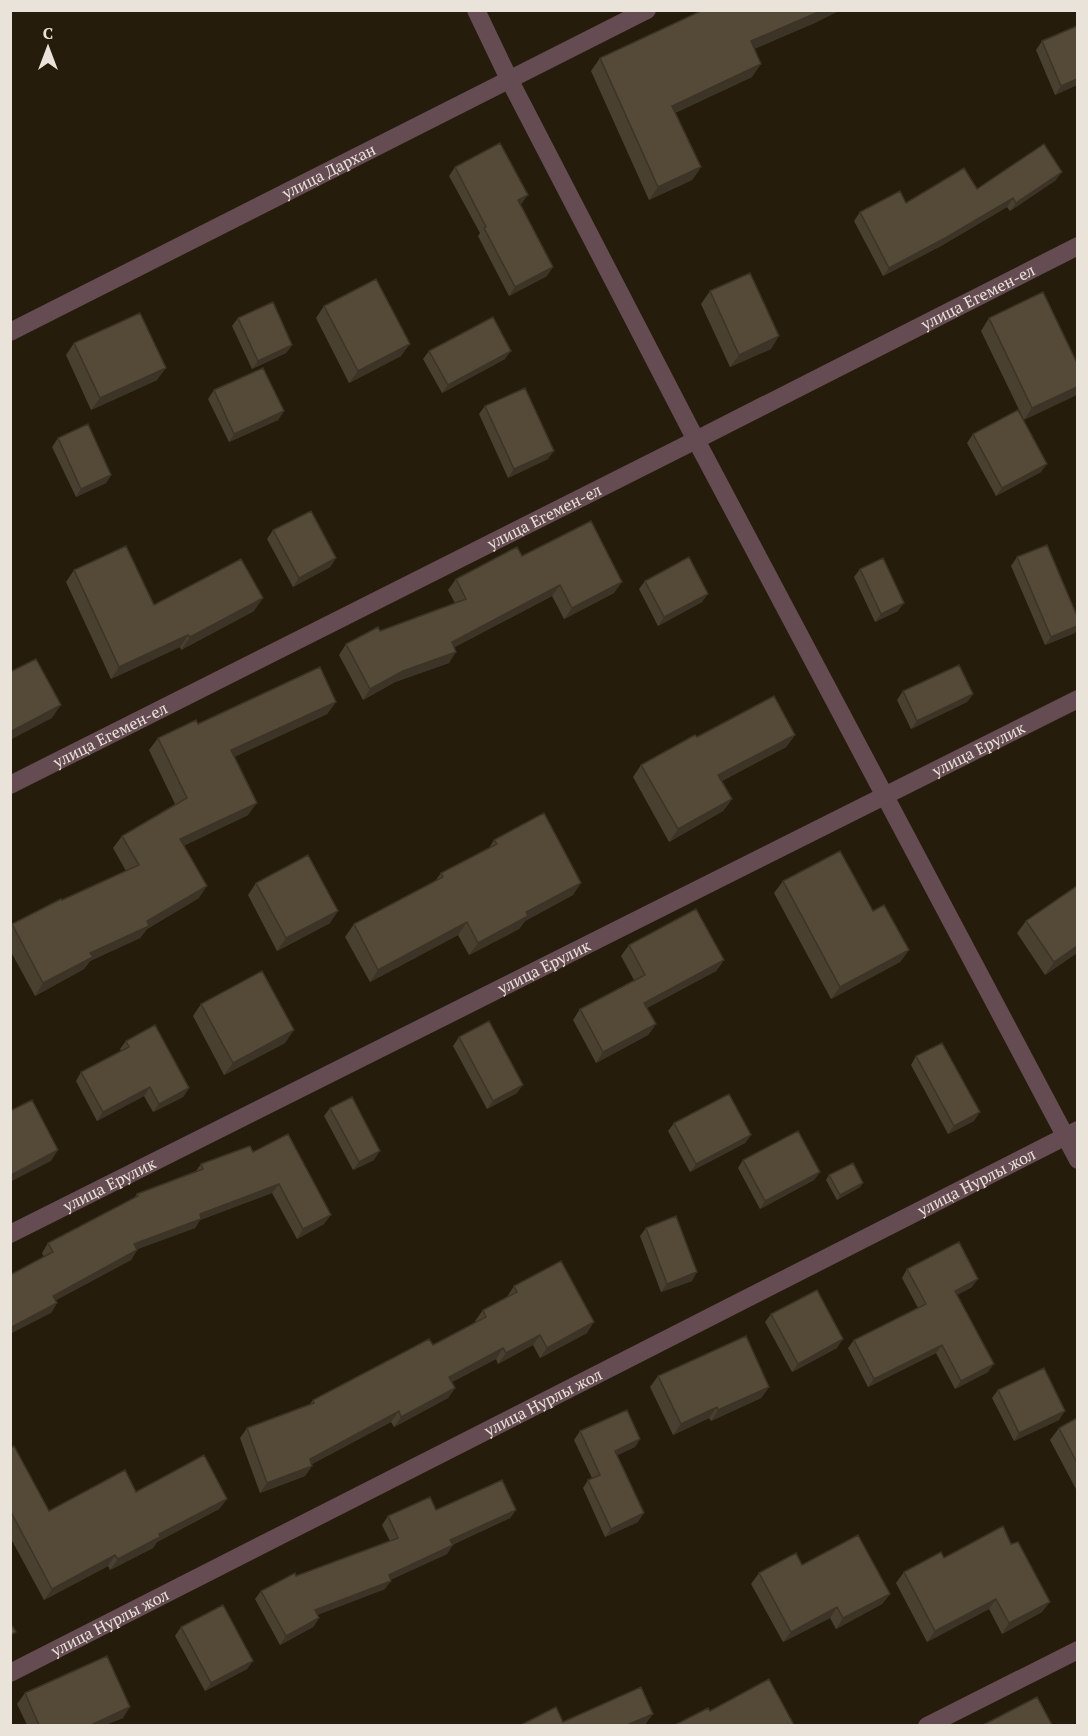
<svg xmlns="http://www.w3.org/2000/svg" width="1088" height="1736" viewBox="0 0 1088 1736" font-family="'PT Serif',serif">
  <style>
    .lines { fill: none; stroke-linecap: round; stroke-linejoin: round }
    .minor { stroke: #654b52; stroke-width: 18 }
    .wall { fill: #494030 }
    .shaded-wall { fill: #3c3427 }
    .building { fill: #554a38; stroke: #3c3427; stroke-width: 1.5 }
    .labels { text-anchor: middle; dominant-baseline: central; stroke-width: 6; stroke-linejoin: round; paint-order: stroke }
    .street-label { font-size: 16px; fill: #eae3d9; stroke: #261c0b }
  </style>
  <rect width="100%" height="100%" fill="#261c0b"/>
  <g class="lines">
    <!-- minor -->
    <g class="minor">
      <path d="M476,10l34,71 186,359 382,720"/>
      <path id="s1" d="M10,332l637,-322"/>
      <path id="s2" d="M10,785l686,-345 382,-194"/>
      <path id="s3" d="M10,1234l1068,-535"/>
      <path id="s4" d="M10,1673l1068,-543"/>
      <path d="M927,1726l151,-76"/>
    </g>
  </g>
  <!-- wall -->
  <path class="wall" d="M817,22l-63,27 -2,28 -77,36 26,54 -9,13 -43,20 -58,-129 9,-13z
    M1042,41l35,44 -22,10 -19,-45z
    M455,167l67,36 -2,1 27,72 -38,20 -31,-60 2,-3 -31,-57z
    M1056,180l-46,31 -3,-4 -66,39 -58,30 -29,-55 6,-9 46,-9 71,-14z
    M710,291l61,58 -41,18 -29,-63z
    M324,306l77,50 -52,27 -33,-65z
    M238,318l54,27 -6,8 -34,16 -20,-43z
    M989,318l88,45 -53,57 -43,-89z
    M74,343l83,37 -66,30 -25,-55z
    M429,351l76,8 -63,34 -19,-34z
    M214,390l70,21 -6,9 -49,22 -21,-43z
    M485,406l63,53 -40,19 -29,-64z
    M973,434l68,38 -45,24 -29,-53z
    M58,438l53,37 -5,8 -30,14 -24,-50z
    M273,530l63,28 -6,9 -37,20 -26,-48z
    M522,556l92,37 -50,26 -12,-23 -97,51 -6,16 -54,19 -32,18 -24,-45 7,-11 109,-41 -7,-13 8,-11z
    M1017,557l58,76 -30,12 -34,-79z
    M860,569l38,42 -23,11 -21,-45z
    M74,570l80,35 100,6 -73,39 -1,-3 -69,32 -45,-97z
    M645,581l57,21 -44,24 -19,-37z
    M903,691l70,3 -6,8 -56,27 -14,-29z
    M336,702l-9,12 -93,43 14,58 -65,31 16,52 -52,31 -7,9 -50,23 -6,8 -49,27 -25,-46v-24l2,-2 50,-24 64,-29 -13,-23 9,-12 53,-32 -26,-54 9,-12 40,-14z
    M795,735l-9,12 -64,34 10,18 -9,12 -54,31 -36,-65 8,-12 56,-28z
    M494,840l79,55 -48,26 -6,8 -50,26 -11,-20 -88,47 -25,-45 9,-13 81,-43 6,-8 48,-25z
    M783,881l90,30 36,39 -9,12 -69,37 -57,-106z
    M256,883l74,40 -53,28 -29,-56z
    M1077,886v67l-32,22 -28,-42 9,-12z
    M629,945l95,15 -8,11 -69,37 9,16 -8,11 -52,28 -23,-43 7,-11 54,-29 -13,-24z
    M201,1004l84,39 -61,32 -31,-59z
    M459,1037l58,56 -30,16 -34,-63z
    M126,1041l63,47 -6,9 -30,15 -9,-16 -47,25 -21,-40 5,-9 40,-21 -1,-2z
    M916,1056l58,65 -26,13 -37,-69z
    M330,1108l44,52 -21,10 -29,-54z
    M674,1123l77,12 -6,8 -55,29 -22,-41z
    M253,1152l71,72 -27,15 -25,-46 -72,27 -5,8 -58,21v1l-6,10 -75,40 1,3 -6,10 -7,-56 -2,-4 6,-10 86,-45 3,-4 59,-23 5,-7z
    M743,1160l77,12 -6,8 -54,29 -22,-41z
    M829,1175l34,8 -3,4 -23,13 -11,-20z
    M646,1228l46,53 -31,11 -21,-56z
    M907,1269l65,18 -15,8 31,77 -33,17 -19,-36 -68,34 -20,-39 6,-8 64,-32 -16,-30z
    M514,1286l73,47 -47,25 -7,-13 -35,19 -2,-5 -44,23 3,6 -7,10 -54,29 -3,-5 -79,42v2l-7,10 -45,17 -20,-55 7,-10 63,-24 3,-4 120,-55 43,-23 -1,-1 8,-11 24,-13z
    M771,1314l66,34 -45,24 -27,-50z
    M658,1376l111,11 -8,11 -50,23 -2,-3 -36,17 -23,-48z
    M998,1390l61,30 -45,21 -22,-43z
    M1077,1418v73l-27,-51 9,-12z
    M580,1431l60,8 -5,8 -18,8 21,67 -33,15 -22,-49 5,-8 4,-2 -18,-38z
    M10,1448l39,63 87,-19 91,7 -8,10 -62,33 -4,6 -43,22 -2,-4 -64,34 -34,-63z
    M436,1510h80l-6,8 -58,27 -5,9 -57,26 -5,9 -68,26 2,3 -6,9 -33,18 -25,-46 6,-8 35,-15 94,-35 -8,-16 6,-9z
    M1011,1544l31,68 -40,22 -13,-25 -62,33 -31,-59 8,-11 40,-14z
    M802,1565l88,29 -8,10 -46,25 -6,-11 -47,24 -32,-58 8,-11z
    M181,1627l72,34 -6,8 -42,22 -30,-55z
    M25,1693l98,25 -18,7h-78l-10,-21z"/>
  <!-- shaded-wall -->
  <path class="shaded-wall" d="M823,10h18l-24,12 -75,32 9,-13z
    M761,64l-9,13 -89,41 9,-12z
    M1077,79v6l-22,10 6,-9z
    M701,167l-9,13 -43,20 9,-13z
    M1062,172l-6,8 -46,31 6,-8z
    M528,195l-6,8 -10,5 6,-8z
    M1013,198l-6,9 -66,39 -58,30 6,-8z
    M553,267l-6,9 -38,20 6,-9z
    M779,336l-8,13 -41,18 9,-12z
    M410,344l-9,12 -52,27 9,-12z
    M292,345l-6,8 -34,16 6,-8z
    M511,351l-6,8 -63,34 6,-8z
    M166,368l-9,12 -66,30 9,-12z
    M1077,387v8l-53,25 8,-12z
    M284,411l-6,9 -49,22 5,-8z
    M554,451l-6,8 -40,19 6,-9z
    M1047,464l-6,8 -45,24 6,-8z
    M111,475l-5,8 -30,14 5,-8z
    M336,558l-6,9 -37,20 6,-9z
    M622,582l-8,11 -50,26 8,-11z
    M560,585l-8,11 -107,56 7,-10z
    M708,594l-6,8 -44,24 6,-9z
    M263,598l-9,13 -73,39 9,-13z
    M904,603l-6,8 -23,11 6,-8z
    M1077,626v3l-2,4 -30,12 6,-8z
    M188,635l-8,12 -69,32 8,-12z
    M456,652l-7,11 -54,19 -32,18 7,-11 33,-18z
    M973,694l-6,8 -56,27 6,-8z
    M336,702l-9,12 -104,48 8,-12z
    M61,705l-9,13 -42,22v-8z
    M795,735l-9,12 -76,40 8,-12z
    M732,799l-9,12 -54,31 9,-13z
    M257,803l-9,12 -77,37 9,-13z
    M581,883l-8,12 -48,26 -6,8 -50,26 9,-12 48,-31z
    M207,886l-8,12 -52,31 -7,9 -50,23 -6,8 -49,27 8,-13 47,-30 57,-32z
    M338,911l-8,12 -53,28 9,-13z
    M467,922l-9,13 -88,47 8,-12z
    M1077,946v7l-32,22 9,-13z
    M909,950l-9,12 -69,37 9,-12z
    M724,960l-8,11 -79,42 7,-10z
    M656,1024l-8,11 -52,28 7,-11z
    M294,1030l-9,13 -61,32 9,-12z
    M523,1085l-6,8 -30,16 6,-8z
    M150,1087l-6,9 -47,25 6,-9z
    M189,1088l-6,9 -30,15 6,-8z
    M980,1112l-6,9 -26,13 6,-8z
    M751,1135l-6,8 -55,29 6,-8z
    M58,1150l-7,11 -41,21 1,-7z
    M380,1151l-6,9 -21,10 6,-8z
    M820,1172l-6,8 -54,29 5,-8z
    M863,1183l-3,4 -23,13 3,-5z
    M279,1184l-7,9 -72,27 -5,8 -68,25 7,-9 66,-30z
    M331,1215l-7,9 -27,15 6,-10z
    M137,1250l-6,10 -84,45 6,-9z
    M697,1272l-5,9 -31,11 6,-8z
    M978,1279l-6,8 -23,12 6,-8z
    M57,1303l-6,10 -41,21v-6z
    M594,1322l-7,11 -47,25 7,-10z
    M540,1335l-7,10 -35,19 8,-11z
    M843,1339l-6,9 -45,24 6,-8z
    M942,1345l-6,8 -68,34 6,-8z
    M503,1348l-7,11 -54,28 7,-10z
    M994,1364l-6,8 -33,17 6,-8z
    M769,1387l-8,11 -50,23 7,-11z
    M455,1388l-7,10 -54,29 7,-10z
    M717,1407l-8,11 -36,17 8,-11z
    M399,1411l-8,11 -88,47 7,-10z
    M1065,1411l-6,9 -45,21 5,-8z
    M640,1439l-5,8 -26,12 6,-8z
    M312,1466l-7,10 -45,17 7,-10z
    M227,1499l-8,10 -62,33 -4,6 -43,22 8,-11 41,-25z
    M516,1510l-6,8 -66,30 6,-8z
    M644,1513l-6,9 -33,15 6,-8z
    M453,1545l-6,9 -64,29 6,-8z
    M115,1555l-7,11 -64,34 8,-11z
    M391,1581l-6,8 -76,29 6,-8z
    M890,1594l-8,10 -46,25 7,-11z
    M996,1599l-7,10 -62,33 8,-11z
    M1050,1602l-8,10 -40,22 7,-11z
    M837,1607l-7,11 -47,24 8,-10z
    M319,1618l-6,9 -33,18 6,-9z
    M253,1661l-6,8 -42,22 6,-8z
    M130,1707l-7,11 -18,7h-13l1,-1z
    M653,1714l-8,11h-18z"/>
  <!-- building -->
  <path class="building" d="M703,10h120l-72,31 10,23 -89,42 29,61 -43,20 -58,-129z
    M1077,26v53l-16,7 -19,-45z
    M500,143l28,52 -10,5 35,67 -38,20 -31,-59 2,-1 -31,-60z
    M1044,144l18,28 -46,31 -3,-5 -66,39 -58,31 -29,-56 40,-21 6,12 58,-35 13,21z
    M750,273l29,63 -40,19 -29,-64z
    M376,279l34,65 -52,27 -34,-65z
    M1043,292l34,71v24l-45,21 -43,-90z
    M273,302l19,43 -34,16 -20,-43z
    M140,313l26,55 -66,30 -26,-55z
    M493,317l18,34 -63,34 -19,-34z
    M263,368l21,43 -50,23 -20,-44z
    M525,388l29,63 -40,18 -29,-63z
    M1018,410l29,54 -45,24 -29,-54z
    M88,424l23,51 -30,14 -23,-51z
    M311,511l25,47 -37,20 -26,-48z
    M591,521l31,61 -50,26 -12,-23 -108,57 4,10 -53,19 -33,18 -24,-45 32,-17 2,4 86,-32 -10,-20 61,-32 5,9z
    M1047,545l30,71v10l-26,11 -34,-80z
    M126,546l28,59 87,-46 22,39 -73,39 -2,-2 -69,32 -45,-97z
    M689,557l19,37 -44,23 -19,-36z
    M883,558l21,45 -23,11 -21,-45z
    M36,659l25,46 -51,27v-60z
    M959,665l14,29 -56,27 -14,-30z
    M320,667l16,35 -105,48 26,53 -77,36 27,47 -60,35 2,5 -59,27 3,4 -50,26 -31,-59 49,-25 1,1 77,-35 -17,-29 65,-38 -29,-60 38,-18 2,4z
    M774,696l21,39 -77,40 14,24 -54,30 -37,-64 54,-30 2,2z
    M544,813l37,70 -55,29 2,4 -50,27 -11,-21 -89,48 -24,-46 89,-47 -2,-4 56,-29 -3,-4z
    M840,851l33,60 11,-6 25,45 -69,37 -57,-106z
    M308,855l30,56 -52,27 -30,-55z
    M1077,886v60l-23,16 -28,-41z
    M696,909l28,51 -80,43 12,21 -53,28 -23,-43 65,-34 -16,-30z
    M262,971l32,59 -61,33 -32,-59z
    M489,1021l34,64 -30,16 -34,-64z
    M155,1025l34,63 -30,16 -9,-17 -47,25 -22,-40 48,-25 -3,-6z
    M942,1043l38,69 -26,14 -38,-70z
    M729,1094l22,41 -55,29 -22,-41z
    M352,1097l28,54 -21,11 -29,-54z
    M32,1100l26,50 -47,25 2,3 -3,1v-68z
    M798,1131l22,41 -55,29 -22,-41z
    M288,1134l43,81 -28,14 -24,-45 -79,30 1,5 -67,25 3,6 -84,46 4,7 -47,25v-53l43,-23 -5,-9 90,-47 -1,-2 66,-25 -2,-5 49,-18 3,6z
    M853,1163l10,20 -23,12 -11,-20z
    M676,1216l21,56 -30,12 -21,-56z
    M959,1242l19,37 -23,12 39,73 -33,17 -19,-36 -68,34 -20,-39 72,-36 -19,-35z
    M561,1261l33,61 -47,26 -7,-13 -34,18 -3,-5 -54,29 6,11 -54,29 -2,-6 -89,48 2,7 -45,17 -20,-55 67,-25 -1,-3 116,-61 4,6 53,-28 -3,-7 34,-18 -3,-6z
    M817,1290l26,49 -45,25 -27,-50z
    M746,1336l23,51 -51,23 -1,-3 -36,17 -23,-48z
    M1044,1368l21,43 -46,22 -21,-43z
    M627,1410l13,29 -25,12 29,62 -33,16 -23,-49 12,-5 -20,-44z
    M1077,1418v45l-18,-35z
    M14,1446l35,65 76,-41 11,22 68,-37 23,44 -68,35 1,3 -42,22 -3,-4 -63,34 -40,-75 -2,1v-67z
    M502,1480l14,30 -66,30 3,5 -64,30 2,6 -76,29 4,8 -33,18 -25,-45 34,-18 1,3 102,-38 -10,-22 42,-19 6,13z
    M1003,1526l8,18 7,-2 32,60 -41,21 -13,-24 -61,32 -31,-59 37,-20 3,6z
    M858,1535l32,59 -47,24 -6,-11 -46,25 -32,-59 37,-20 6,12z
    M223,1605l30,56 -42,22 -30,-56z
    M10,1623l6,9 -6,3z
    M107,1656l23,51 -37,17 1,1h-55l-14,-32z
    M769,1679l25,46h-119l33,-17 2,3z
    M641,1687l12,27 -26,11h-106l35,-18 7,15z
    M1037,1697l15,28h-69z"/>
  <g class="labels">
    <!-- street labels -->
    <g class="street-label">
      <text stroke="none"><textPath href="#s1" startOffset="357">улица Дархан</textPath></text>
      <text stroke="none"><textPath href="#s2" startOffset="1084">улица Егемен-ел</textPath></text>
      <text stroke="none"><textPath href="#s2" startOffset="598">улица Егемен-ел</textPath></text>
      <text stroke="none"><textPath href="#s2" startOffset="112">улица Егемен-ел</textPath></text>
      <text stroke="none"><textPath href="#s3" startOffset="1083">улица Ерулик</textPath></text>
      <text stroke="none"><textPath href="#s3" startOffset="597">улица Ерулик</textPath></text>
      <text stroke="none"><textPath href="#s4" startOffset="1084">улица Нурлы жол</textPath></text>
      <text stroke="none"><textPath href="#s3" startOffset="111">улица Ерулик</textPath></text>
      <text stroke="none"><textPath href="#s4" startOffset="598">улица Нурлы жол</textPath></text>
      <text stroke="none"><textPath href="#s4" startOffset="112">улица Нурлы жол</textPath></text>
    </g>
  </g>
  <!-- border -->
  <rect width="1088" height="1736" fill="none" stroke="#eae3d9" stroke-width="24"/>
  <!-- north arrow -->
  <g transform="translate(48 48)" stroke="#261c0b" stroke-width="4.5" paint-order="stroke">
  <path d="M0-4.5L10 22L0 15L-10 22Z" fill="#eae3d9"/>
  <text y="-9" font-size="16" font-weight="bold" text-anchor="middle" fill="#eae3d9">С</text>
  </g>
</svg>
